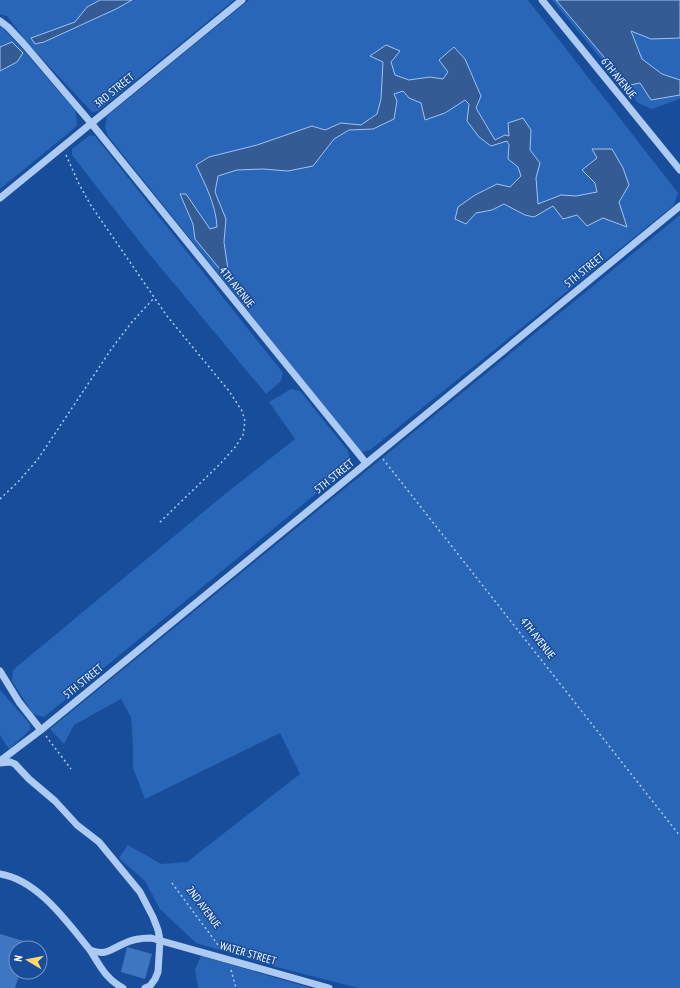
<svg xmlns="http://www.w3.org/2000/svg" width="680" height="988" viewBox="0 0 680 988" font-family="'PT Sans Narrow',sans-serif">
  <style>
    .green { fill: #2a66b8; fill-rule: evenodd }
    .water { fill: #345b94; stroke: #9fc4f4 }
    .building { fill: #3f76c1 }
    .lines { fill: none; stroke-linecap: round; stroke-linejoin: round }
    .path { stroke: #accaf2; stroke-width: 1.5; stroke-dasharray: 2 3; stroke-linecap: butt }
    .minor { stroke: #accaf2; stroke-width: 7 }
    .labels { text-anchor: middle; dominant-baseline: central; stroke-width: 3; stroke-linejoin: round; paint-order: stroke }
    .street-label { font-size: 11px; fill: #fff; stroke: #174d9b }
  </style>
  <rect width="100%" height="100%" fill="#174d9b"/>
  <!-- green -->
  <path class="green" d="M0,0h100l-13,7 -12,15 -43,16 3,6 10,-2 71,-33 16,-9h102l-136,111 -6,1 -61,-65 -24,-31 -7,-2z
    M249,0h279l150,193 -5,13 -303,244 -9,2 -253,-316 -3,-9 2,-11zM454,47c14,13 19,31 27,49l-5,12 19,32 9,-5 5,1 22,-6 -1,20 10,13 -4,15 2,26 23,-9 15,1 21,-4 -2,-9 2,-25 -5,-9 37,36 -10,17 7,24 -23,-8 -26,-3 -24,-9 -28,9 -21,-11 -12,6 -16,3 -1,-18 22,-11 13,3 11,-11 -3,-9 -10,-8 1,-14 -2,-5 -16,6 -24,-25 2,-17 -4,-4 -20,13 -36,-15 -6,-7 -9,3 -21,35 -24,1 -15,9 -21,27 -76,4 -19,6 -3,16 11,27 -2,23 5,34 -34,-37 -2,-15 -13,-30h6l24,35 7,-2c-1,-22 -12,-43 -21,-63l13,-7 48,-12 68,-15 16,-7 20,2 16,-11 4,-15 2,-37 -12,-6 20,6 4,13 14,5 21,-3 13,2 5,-7 -8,-12z
    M552,0h4l69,82 5,3 10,-2 11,17 29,-5v4l-28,10 -14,-6z
    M0,27h2l13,14 60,69 1,4 1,12 -77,63v-118l17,-9 -5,-19 -12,4z
    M631,30l20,9 29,-1v42l-18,-6 -20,-15z
    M90,135l5,1 188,237 -2,8 -15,13 -120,-144 -74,-95v-6z
    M680,215v773h-322l-89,-23 -73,-22 -36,-34 -15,-28 -26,-23 9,-13 33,19 26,-2 113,-88 -20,-41 -135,66 -12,-31v-21l-2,-30 -10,-18 -47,26 -10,19 -14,-15z
    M291,389l9,2 48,60 3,14 -307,252 -11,-3 -21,-33 1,-11 212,-176 70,-55 -26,-37z
    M0,690l30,34v6l-21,19 -9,-14z
    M201,956l110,32h-113l-3,-18z"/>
  <!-- water -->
  <path class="water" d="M100,0h32l-16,9 -72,33 -9,2 -4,-6 44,-16 12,-15z
    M556,0h124v38l-29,1 -20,-8 11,28 20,15 18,6v15l-29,5 -11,-17 -10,2 -5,-3z
    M12,42l11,11 -6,9 -17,9v-24z
    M386,45l14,6 -9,11 4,13 14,5 21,-3 13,2 5,-7 -9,-12 15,-13 11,12 16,37 -5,12 19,32 10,-5 4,1 -1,-13 15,-5 8,12 -1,20 10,13 -4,15 2,26 23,-9 15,1 21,-4 -2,-9 -13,-13 15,-12 -5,-9h20l11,19 6,17 -10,17 8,25 -24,-9 -16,8 -10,-11 -14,4 -10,-13 -19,11 -9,-2 -21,-11 -12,6 -16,3 -10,11 -11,-5 3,-12 17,-12 22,-11 13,3 11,-11 -3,-9 -10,-8 1,-14 -2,-4 -16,5 -12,-9 -12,-16 2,-17 -4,-4 -20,13 -20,7 -4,-17 -12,-5 -6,-7 -9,3 3,7 -3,18 -21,10 -24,1 -15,9 -21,27 -25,5 -25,-2 -26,1 -19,6 -3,16 11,27 -2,23 5,34 -6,-3 -28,-34 -2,-15 -13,-30h6l24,35 7,-2c-1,-22 -12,-43 -21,-62l13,-8 48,-12 55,-19 13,4 16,-7 20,2 16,-11 4,-15 2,-37 -13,-6z"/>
  <!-- building -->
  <path class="building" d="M0,934l41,12 -1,2h-24v24h4l-5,16h-15z
    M127,947l25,7 -7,25 -24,-7z"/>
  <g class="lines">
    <!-- path -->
    <path class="path" d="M66,155l13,29 11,20 77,112 62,75 13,20 3,10 -2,14 -7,11 -16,18 -61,59
      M383,459l297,377
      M0,499l18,-17 20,-23 74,-111 20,-26 22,-24
      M46,736l25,33
      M172,883l49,66
      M231,970l5,18"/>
    <!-- minor -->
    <path class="minor" d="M542,0l138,170
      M0,21l8,6 15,16 68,80 275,340
      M0,198l242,-198
      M0,671l19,31 22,28
      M0,761l41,-31 639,-524
      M0,763l10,-1 5,2 14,15 26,22 22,24 22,17 41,50 13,25 5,13 2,10 -2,32 -3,7 -5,7 -5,2
      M0,874c38,6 67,48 90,76 16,6 19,0 33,-6 9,-5 18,-6 28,-6l178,50
      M90,950c10,16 16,29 33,38"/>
  </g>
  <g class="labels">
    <!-- street labels -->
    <g class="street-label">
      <text transform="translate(619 78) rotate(51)">6TH AVENUE</text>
      <text transform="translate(114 90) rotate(-39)">3RD STREET</text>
      <text transform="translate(584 270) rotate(-39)">5TH STREET</text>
      <text transform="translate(237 287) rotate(51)">4TH AVENUE</text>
      <text transform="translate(334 476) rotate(-39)">5TH STREET</text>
      <text transform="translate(538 638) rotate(52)">4TH AVENUE</text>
      <text transform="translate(83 681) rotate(-39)">5TH STREET</text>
      <text transform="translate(204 907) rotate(53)">2ND AVENUE</text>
      <text transform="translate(248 953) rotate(16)">WATER STREET</text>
    </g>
  </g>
  <!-- north arrow -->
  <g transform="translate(28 960) rotate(280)"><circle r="19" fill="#174d9b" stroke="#7494c3"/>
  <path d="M0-3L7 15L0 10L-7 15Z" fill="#ffd96e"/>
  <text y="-6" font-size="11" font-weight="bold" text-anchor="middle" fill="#ffffff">N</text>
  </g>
</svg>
